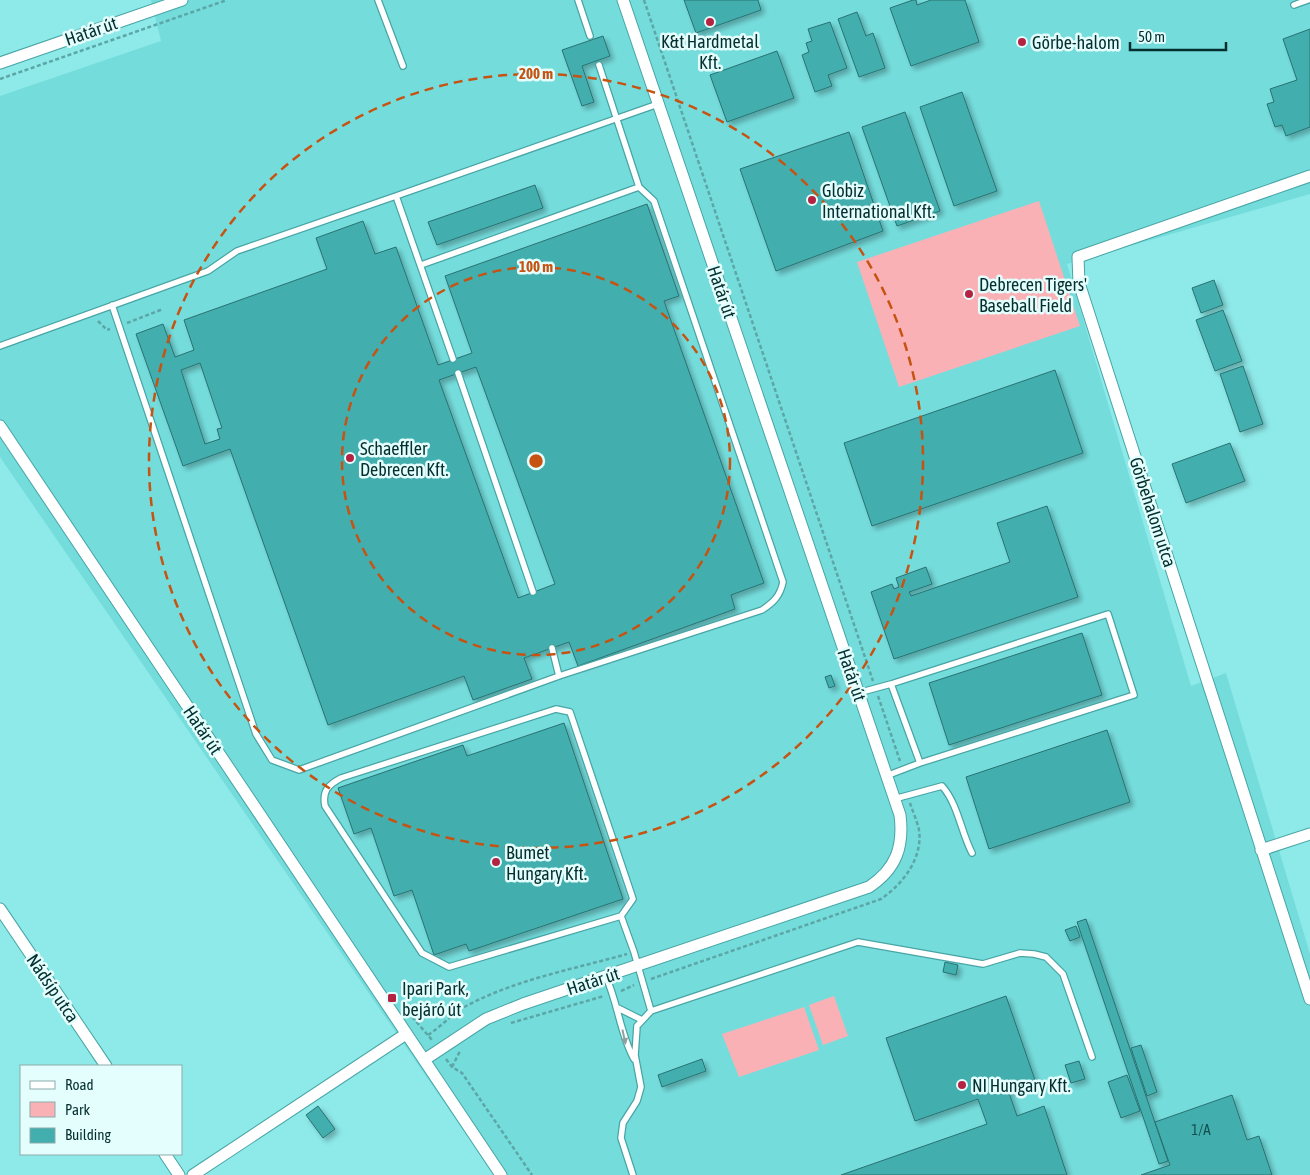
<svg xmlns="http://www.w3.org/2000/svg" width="1310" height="1175" viewBox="0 0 1310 1175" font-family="'Asap Condensed',sans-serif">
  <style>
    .built { fill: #75dcdc }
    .green { fill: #fab1b5 }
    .building { fill: #42aeae; stroke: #2a7272; fill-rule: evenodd; filter: url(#shadow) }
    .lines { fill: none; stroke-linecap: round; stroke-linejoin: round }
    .lane-casing { stroke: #48a5a5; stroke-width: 8 }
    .street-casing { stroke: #48a5a5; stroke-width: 13 }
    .path { stroke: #5ca6a6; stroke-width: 2.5; stroke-dasharray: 4 2.5; stroke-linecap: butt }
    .lane { stroke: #fff; stroke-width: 5.5 }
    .street { stroke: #fff; stroke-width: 11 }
    .oneway { fill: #8ea1a1 }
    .ring { fill: none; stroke: #c65311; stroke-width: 2.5; stroke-dasharray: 9 6 }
    .poi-dot { fill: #b52342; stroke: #e4fefd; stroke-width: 2 }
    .labels { text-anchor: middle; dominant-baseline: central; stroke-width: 5; stroke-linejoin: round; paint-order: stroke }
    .number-label { font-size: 15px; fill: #144f4f }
    .street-label { font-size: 18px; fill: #052f2f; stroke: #e4fefd }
    .poi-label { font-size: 18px; fill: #052f2f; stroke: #e4fefd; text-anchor: start }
    .centre { fill: #c65311; stroke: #e4fefd; stroke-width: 2.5 }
    .ring-label { font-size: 15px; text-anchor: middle; font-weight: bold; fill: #c65311; stroke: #e4fefd; stroke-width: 5; stroke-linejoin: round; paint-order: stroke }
  </style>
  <defs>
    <filter id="shadow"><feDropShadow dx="3.5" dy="3.5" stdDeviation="2.5" flood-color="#0004"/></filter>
  </defs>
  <rect width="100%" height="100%" fill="#8ee9e9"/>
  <!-- built -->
  <path class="built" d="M151,0h1159v194l-243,70 124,422 35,-13 84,281v221h-816l-494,-718v-361l161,-55z"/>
  <!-- green -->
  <path class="green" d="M1039,201l41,125 -181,61 -42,-125z
    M834,996l14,40 -25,9 -14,-40z
    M804,1007l15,43 -80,27 -17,-43z"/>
  <!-- building -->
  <path class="building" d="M684,0h74l3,10 -65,23z
    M913,0h3l1,5 14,-5h34l14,42 -68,24 -21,-58z
    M857,12l9,24 7,-3 12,35 -26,9 -21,-58z
    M830,22l17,46 -19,7 4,11 -17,6 -13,-37 7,-3 -3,-9 6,-2 -4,-12z
    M1310,29v98l-24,9 -4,-11 -7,2 -8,-23 7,-2 -4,-13 27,-9 -14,-41z
    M603,36l7,20 -28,10 12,36 -12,4 -20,-56z
    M777,51l17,47 -67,24 -17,-47z
    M962,92l35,99 -43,15 -34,-99z
    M905,112l35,99 -43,15 -35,-99z
    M849,132l34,99 -107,40 -36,-102z
    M535,185l8,23 -106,37 -9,-23z
    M647,204l32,92 -15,5 100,282 -33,12 4,14 -157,57 -9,-24 -45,16 8,21 -59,21 -9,-24 -136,49 -98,-276 -47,17 -47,-132 27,-10 12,33 19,-7 -10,-30 143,-51 -11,-31 47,-17 12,33 21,-7 42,118 34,-12 -27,-77zM200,363l22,65 -5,1 3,10 -15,5 -24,-74zM476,367l79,217 -37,14 -79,-218z
    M1214,280l9,25 -22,8 -9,-25z
    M1223,310l19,51 -27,10 -19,-51z
    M1243,366l20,58 -23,8 -20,-58z
    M1055,370l28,83 -211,73 -28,-83z
    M1230,443l15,38 -59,22 -14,-39z
    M1047,506l31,91 -184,62 -23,-67 21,-8 2,5 5,-2 -3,-9 30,-11 6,17 -23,8 2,4 99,-34 -13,-39z
    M1082,633l20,62 -153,50 -20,-62z
    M831,675l4,11 -6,2 -4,-11z
    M564,723l59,176 -154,52 -3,-7 -32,11 -22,-65 -18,6 -23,-68 -17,6 -16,-46 125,-43 4,11z
    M1107,730l23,72 -141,47 -23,-72z
    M1086,919l82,242 -9,3 -82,-242z
    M1076,926l4,11 -10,4 -5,-11z
    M945,962l13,3 -2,10 -13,-3z
    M1006,996l29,84 -27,10 9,26 27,-10 23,69h-226l146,-51 -9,-25 -63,22 -29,-83z
    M1141,1045l16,47 -10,4 -16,-48z
    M702,1059l4,12 -44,16 -4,-12z
    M1079,1061l6,18 -14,4 -6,-18z
    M1127,1075l13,36 -19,7 -13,-36z
    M1232,1095l15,45 12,-4 13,39h-131l29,-10 -15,-43z
    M318,1106l17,23 -12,9 -17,-23z"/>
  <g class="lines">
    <defs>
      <path id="lane" d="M378,0l25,66
        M578,0l12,36
        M1294,5l14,-5
        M396,196l262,-92
        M421,265l218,-78
        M112,305l144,429 16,26 27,10 260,-94 -7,-28
        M0,346l208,-75 29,-20 159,-55 57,163
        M458,373l75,219
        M559,676l203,-66c12,-8 18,-14 21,-28l-129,-381 -15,-14 -40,-122
        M891,684l217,-70 26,81 -214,68
        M858,693l33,-9 29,79 -34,13
        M894,799l48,-13c16,18 19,46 30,67
        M621,916l12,-17 -63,-187 -14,-3 -215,69c-13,7 -19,13 -16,28l97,147 27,14 172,-51 13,36 17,59
        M606,977c12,26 14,57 28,82
        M618,1008l24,12
        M633,1175l-12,-37 2,-15 14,-22 4,-14 -6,-32 2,-29 14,-15 207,-69 125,22 37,-11 14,1 12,3 17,17 29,83"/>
      <path id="street" d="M0,63l182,-63
        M1310,176l-232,81 1,26 231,716
        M0,426l501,749
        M1261,850l49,-16
        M0,909l106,157
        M424,1060l62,-41 37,-15 346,-117c27,-18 35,-40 31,-72l-277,-815
        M165,1154l14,21
        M193,1175l213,-141"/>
    </defs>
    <!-- lane casing -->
    <use href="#lane" class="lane-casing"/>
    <!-- street casing -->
    <use href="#street" class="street-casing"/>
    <!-- path -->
    <path class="path" d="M644,0l229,681
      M0,79l227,-79
      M98,321l9,9 3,-1
      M127,323l36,-14
      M878,696l22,65
      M651,979l230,-80c22,-15 42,-41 38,-69 -2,-9 -6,-18 -9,-27
      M621,991l13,-6
      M408,1012l24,28
      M511,1023l93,-27
      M428,1035c14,-9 26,-23 40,-30 50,-26 106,-36 159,-51
      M446,1059l6,8 10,6 70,102
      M452,1067l8,-16"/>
    <!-- lane -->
    <use href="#lane" class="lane"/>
    <!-- street -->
    <use href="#street" class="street"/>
  </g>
  <!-- one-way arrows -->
  <defs><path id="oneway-solid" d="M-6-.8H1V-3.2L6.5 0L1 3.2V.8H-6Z" transform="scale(1.25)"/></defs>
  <use class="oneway" href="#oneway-solid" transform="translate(624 1037) rotate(78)"/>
  <!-- distance rings -->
  <g class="ring">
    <circle cx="536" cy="461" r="194"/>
    <circle cx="536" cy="461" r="387"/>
  </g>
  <!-- markers -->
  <g class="poi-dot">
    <circle cx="710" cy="22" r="5"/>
    <circle cx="1022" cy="42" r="5"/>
    <circle cx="812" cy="200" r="5"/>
    <circle cx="969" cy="294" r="5"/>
    <circle cx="350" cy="458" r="5"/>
    <circle cx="496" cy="862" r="5"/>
    <rect x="387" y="993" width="10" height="10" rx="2.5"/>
    <circle cx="962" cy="1085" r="5"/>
  </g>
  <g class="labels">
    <!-- number labels -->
    <g class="number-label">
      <text x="1201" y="1129">1/A</text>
    </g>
    <!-- street labels -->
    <g class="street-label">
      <text transform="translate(91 31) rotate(-19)">Határ út</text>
      <text transform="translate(722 292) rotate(71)">Határ út</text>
      <text transform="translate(1153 512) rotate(72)">Görbehalom utca</text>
      <text transform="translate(852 675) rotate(71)">Határ út</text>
      <text transform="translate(203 730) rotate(56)">Határ út</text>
      <text transform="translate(593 981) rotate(-18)">Határ út</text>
      <text transform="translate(53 988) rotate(56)">Nádsíp utca</text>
    </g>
    <!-- poi labels -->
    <g class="poi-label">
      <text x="710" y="41" text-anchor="middle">K&amp;t Hardmetal<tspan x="710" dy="21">Kft.</tspan></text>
      <text x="1032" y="42">Görbe-halom</text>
      <text x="822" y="190">Globiz<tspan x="822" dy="21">International Kft.</tspan></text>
      <text x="979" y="284">Debrecen Tigers'<tspan x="979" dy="21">Baseball Field</tspan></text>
      <text x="360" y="448">Schaeffler<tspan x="360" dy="21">Debrecen Kft.</tspan></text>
      <text x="506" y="852">Bumet<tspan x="506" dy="21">Hungary Kft.</tspan></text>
      <text x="402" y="988">Ipari Park,<tspan x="402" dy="21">bejáró út</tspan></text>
      <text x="972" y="1085">NI Hungary Kft.</text>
    </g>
  </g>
  <circle cx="536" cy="461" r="8" class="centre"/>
  <g class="ring-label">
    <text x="536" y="79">200 m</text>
    <text x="536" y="272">100 m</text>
  </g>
  <!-- legend -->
  <rect x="20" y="1065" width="162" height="90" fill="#e4fefd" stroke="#8babab"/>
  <rect x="30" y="1081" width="25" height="8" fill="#ffffff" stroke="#8babab"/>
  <text x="65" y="1090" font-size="15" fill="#052f2f">Road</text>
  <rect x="30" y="1102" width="25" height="15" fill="#fab1b5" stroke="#8babab"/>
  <text x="65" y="1115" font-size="15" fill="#052f2f">Park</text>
  <rect x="30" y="1128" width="25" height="15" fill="#42aeae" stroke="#8babab"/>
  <text x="65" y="1140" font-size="15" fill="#052f2f">Building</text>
  <!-- scale -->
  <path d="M1130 42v8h96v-8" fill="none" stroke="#052f2f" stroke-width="2.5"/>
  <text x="1138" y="42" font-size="15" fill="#052f2f" stroke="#e4fefd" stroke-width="4" paint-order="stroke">50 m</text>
</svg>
